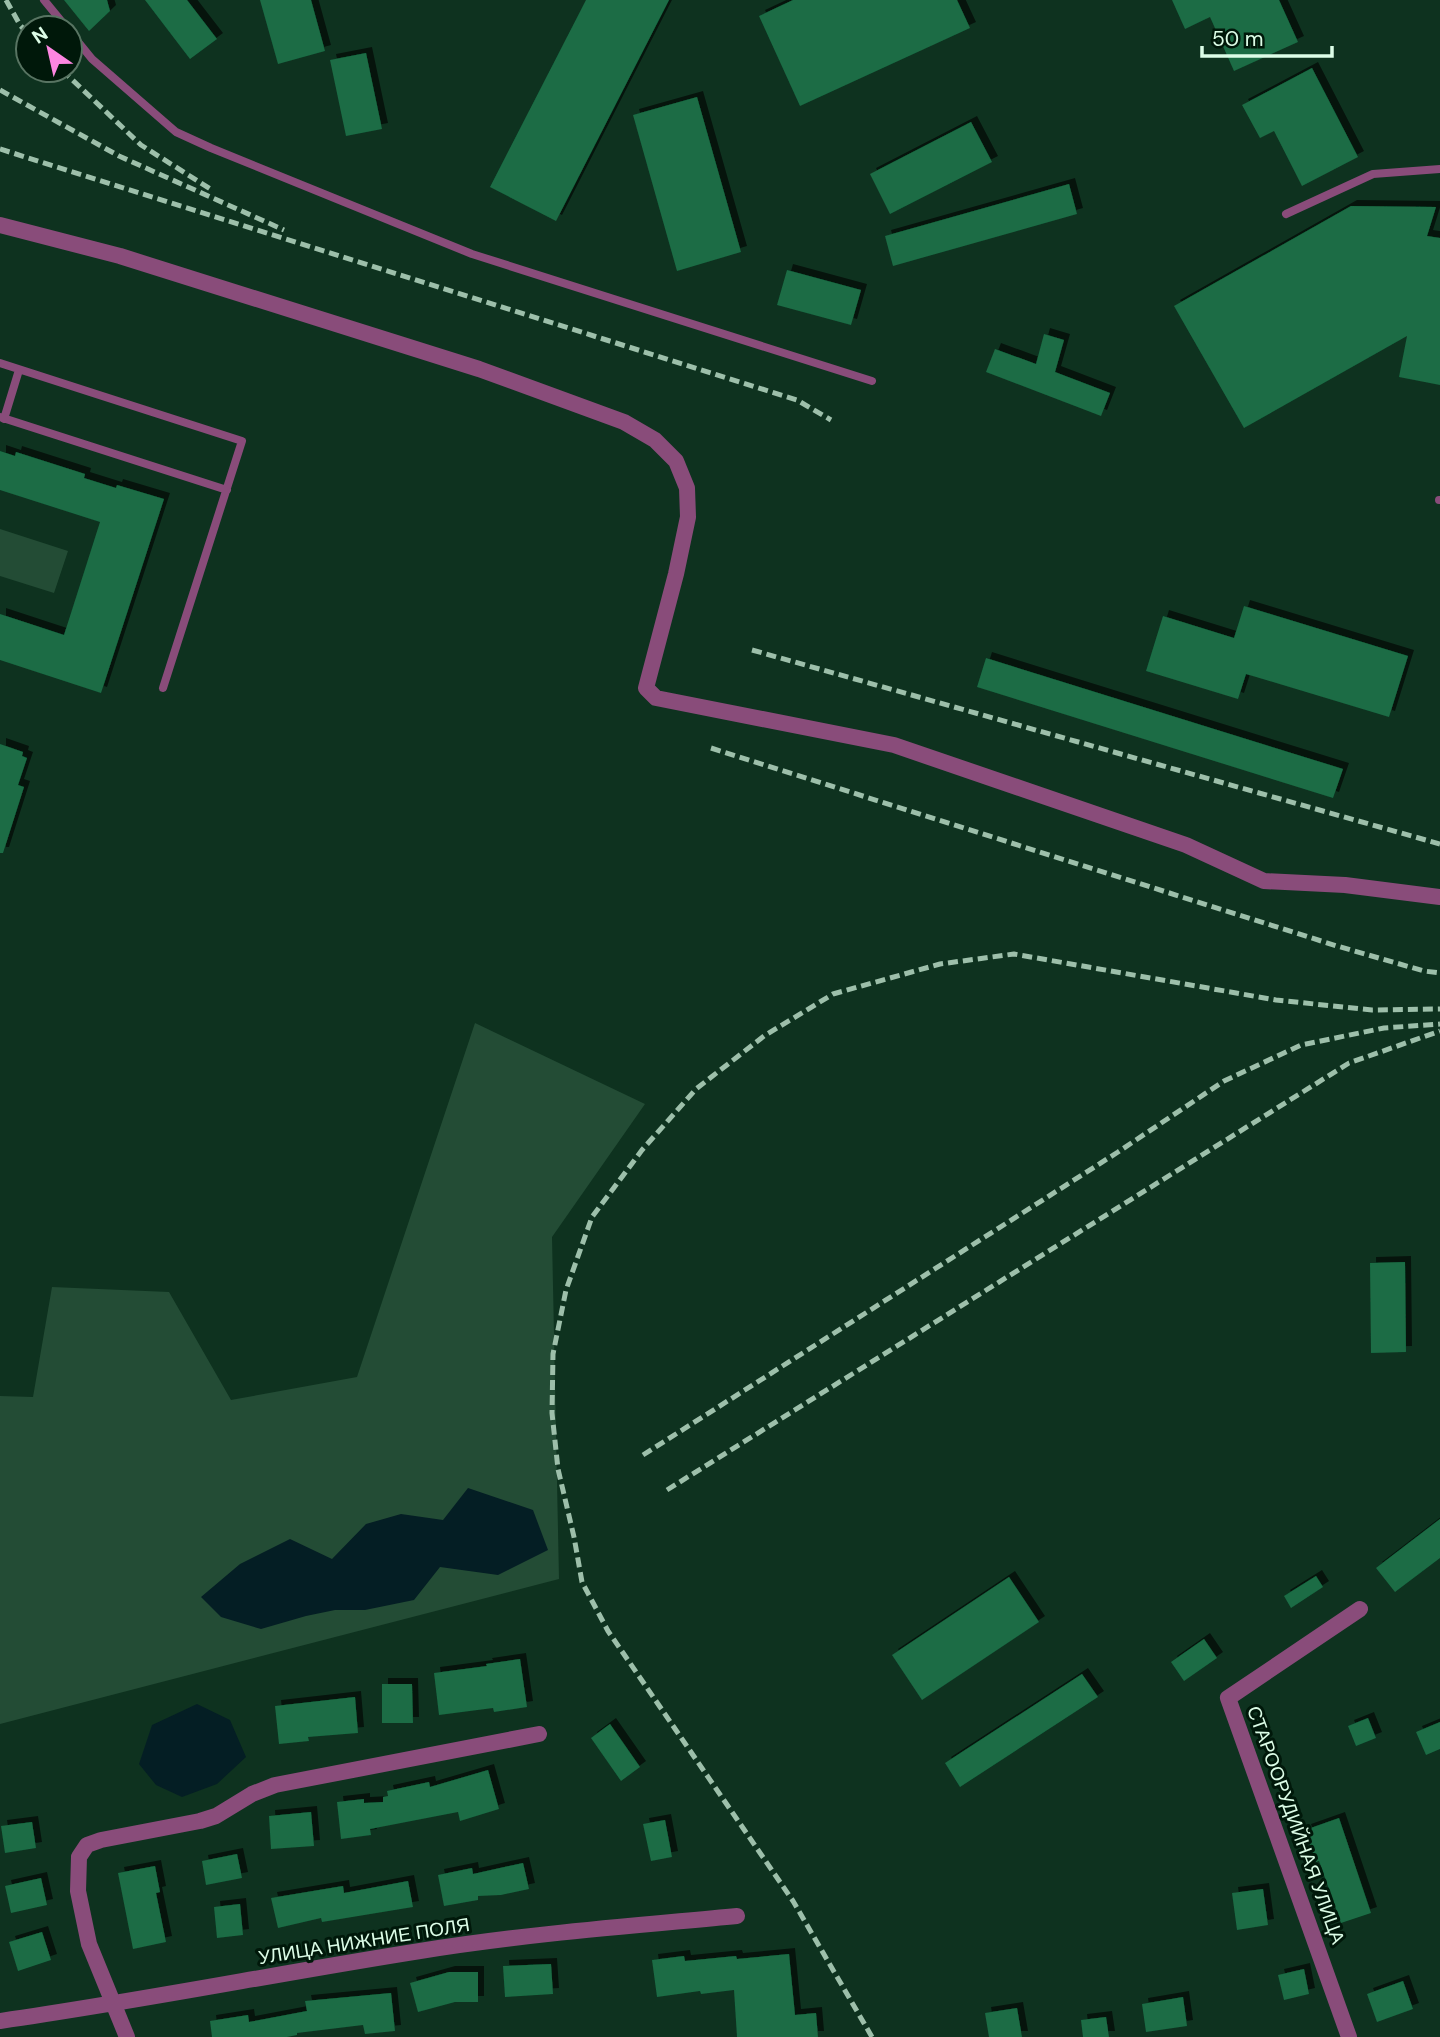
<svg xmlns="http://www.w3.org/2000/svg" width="1440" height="2037" viewBox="0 0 1440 2037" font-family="'DM Sans',sans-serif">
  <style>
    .green { fill: #234c35 }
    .water { fill: #041e24 }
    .building { fill: #1a6c44; filter: url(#shadow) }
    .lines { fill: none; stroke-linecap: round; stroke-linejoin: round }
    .lane { stroke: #894c7a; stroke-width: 8 }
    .street { stroke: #894c7a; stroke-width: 16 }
    .rail { stroke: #9dbfaa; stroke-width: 5; stroke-dasharray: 10 5; stroke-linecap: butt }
    .labels { text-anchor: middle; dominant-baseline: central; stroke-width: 6; stroke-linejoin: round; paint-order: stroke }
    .street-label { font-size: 19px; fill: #dcfde7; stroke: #00180a }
  </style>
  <defs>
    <filter id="shadow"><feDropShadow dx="6" dy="-6" stdDeviation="0" flood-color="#0009"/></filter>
  </defs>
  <rect width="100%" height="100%" fill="#0e321f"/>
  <!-- green -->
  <path class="green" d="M0,529l68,22 -14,42 -54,-17z
    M475,1023l170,81 -93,133 7,342 -559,145v-328l33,1 19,-110 117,5 62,108 126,-23z"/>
  <!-- water -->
  <path class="water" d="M468,1488l65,22 15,40 -50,25 -58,-8 -26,33 -49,10h-30l-29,6 -45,13 -40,-12 -20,-20 39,-33 50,-25 42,20 34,-35 35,-10 42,6z
    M197,1704l33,16 16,37 -29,27 -35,13 -26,-12 -17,-21 13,-39z"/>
  <!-- building -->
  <path class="building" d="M64,0h43l3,11 -21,20z
    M145,0h42l30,39 -27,20z
    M260,0h51l14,51 -47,13z
    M586,0h83l-113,221 -66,-34z
    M793,0h164l13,28 -170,78 -41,-90z
    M1172,0h107l19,42 -64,29 -24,-54 -25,12z
    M366,53l16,76 -36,7 -16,-76z
    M1312,68l46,89 -56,29 -28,-55 -14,7 -18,-33z
    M697,97l44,155 -64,19 -44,-156z
    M971,122l21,40 -102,52 -20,-40z
    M1069,184l8,30 -184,52 -8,-30z
    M1351,206l85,1 -9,29 13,2v147l-41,-8 8,-41 -163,92 -70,-122z
    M787,270l74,20 -10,35 -74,-20z
    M1044,334l20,6 -9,32 55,21 -9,23 -115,-44 9,-23 41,15z
    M0,451l15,5 1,-4 69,22 -1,4 32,10 1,-3 47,14 -63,194 -101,-33v-46l64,21 36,-113 -100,-32z
    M1244,606l164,50 -19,61 -143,-43 -8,25 -92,-28 17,-55 71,22z
    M986,658l357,111 -10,29 -356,-111z
    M0,744l23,8 -1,4 5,2 -9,27 6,2 -21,66h-3z
    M1405,1262l1,90 -35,1 -1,-90z
    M1440,1519v39l-45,34 -19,-24z
    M1316,1576l7,11 -32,21 -7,-12z
    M1009,1577l30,45 -117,78 -30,-45z
    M1204,1639l13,19 -33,23 -13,-19z
    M520,1659l7,48 -33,5 -1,-4 -54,7 -5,-42 53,-7 -1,-2z
    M1082,1674l16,23 -138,90 -15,-24z
    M382,1684h30l1,39h-31z
    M355,1697l3,36 -50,4 1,4 -30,3 -4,-38z
    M1368,1718l8,20 -20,8 -8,-20z
    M1440,1722v27l-14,6 -10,-23z
    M610,1724l30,43 -19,14 -30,-43z
    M488,1770l11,39 -39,12 -2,-9 -88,17 1,6 -30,4 -4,-37 27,-3v4l19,-1v-5l5,-1 -1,-5 42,-9 1,5z
    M311,1812l3,34 -43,3 -2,-33z
    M1339,1818l32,95 -30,10 -22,-62 -3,1 -11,-32z
    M665,1820l7,37 -21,4 -8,-37z
    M32,1822l4,26 -31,5 -4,-27z
    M237,1854l5,24 -36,7 -4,-24z
    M523,1863l6,26 -28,6 -23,1v4l-34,6 -6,-31 34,-7 1,6z
    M155,1866l5,26 -4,1 10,49 -33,7 -15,-76z
    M41,1878l6,27 -36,8 -6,-27z
    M408,1881l5,26 -91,15 -1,-4 -43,10 -7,-30 72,-12 1,7z
    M1263,1889l5,36 -31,5 -5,-37z
    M240,1904l3,31 -26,3 -3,-31z
    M42,1932l9,28 -33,11 -9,-29z
    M789,1954l6,61 21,-2 2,24h-81l-3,-47 -33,4 -1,-3 -43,6 -5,-37 32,-4 1,5 51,-5 1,3z
    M551,1964l2,30 -48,3 -2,-31z
    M1304,1969l5,25 -25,6 -6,-25z
    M449,1972h29v30h-23l-37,10 -8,-29z
    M1403,1981l10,28 -36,13 -10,-28z
    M391,1993l4,38 -30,3 -2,-9 -66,8v2l-10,2h-75l-2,-16 38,-6 1,7 58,-11 -2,-10z
    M1183,1997l4,29 -41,6 -4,-28z
    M1017,2008l5,29h-33l-4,-24z
    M1106,2017l3,20h-26l-2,-17z"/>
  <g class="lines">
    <!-- lane -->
    <path class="lane" d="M44,0l23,28
      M70,32l22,27 84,73 35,16 261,106 400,127
      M1286,214l87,-40 67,-5
      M0,363l242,78 -79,247
      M0,417l227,73
      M4,419l15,-49
      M1439,500h1"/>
    <!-- street -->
    <path class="street" d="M0,225l120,31 359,113 145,53 31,18 21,21 11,27 1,29 -12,57 -30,114 10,10 238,47 292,100 78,36 81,4 95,12
      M0,2021c141,-20 280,-48 420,-70 105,-17 211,-25 317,-35
      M127,2037l-38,-93 -11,-53 1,-34 8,-12 14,-5 99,-19 16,-5 36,-22 23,-9 264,-51
      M1349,2037l-121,-339 132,-89"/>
    <!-- rail -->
    <path class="rail" d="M6,0l14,25 8,9
      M62,70l79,75 71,45
      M0,90l119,66 165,74
      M0,149l797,251 34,20
      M752,650l688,194
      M711,748l626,198 87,25 16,2
      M643,1455l475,-303 106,-71 77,-36 83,-17 56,-4
      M667,1490l682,-427 91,-32
      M872,2037l-79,-136 -185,-270 -26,-49 -8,-45 -16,-68 -6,-56 1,-59 13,-64 26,-73 50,-67 54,-61 68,-53 69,-42 107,-30 74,-10 262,46 96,10 68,-1"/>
  </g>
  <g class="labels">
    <!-- street labels -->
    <g class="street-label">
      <text transform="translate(1296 1825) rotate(70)">СТАРООРУДИЙНАЯ УЛИЦА</text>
      <text transform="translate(364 1941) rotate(-9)">УЛИЦА НИЖНИЕ ПОЛЯ</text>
    </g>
  </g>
  <!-- north arrow -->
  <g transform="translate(49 49) rotate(326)"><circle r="33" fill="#00180a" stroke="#587462" stroke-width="2"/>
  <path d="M0-5L12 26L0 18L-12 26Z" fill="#fd86e1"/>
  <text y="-10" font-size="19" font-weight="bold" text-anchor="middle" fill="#dcfde7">N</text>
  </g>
  <!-- scale -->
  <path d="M1202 46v10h130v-10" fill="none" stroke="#dcfde7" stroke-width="3.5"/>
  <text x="1212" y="46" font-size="21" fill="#dcfde7" stroke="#00180a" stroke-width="5" paint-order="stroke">50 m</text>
</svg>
